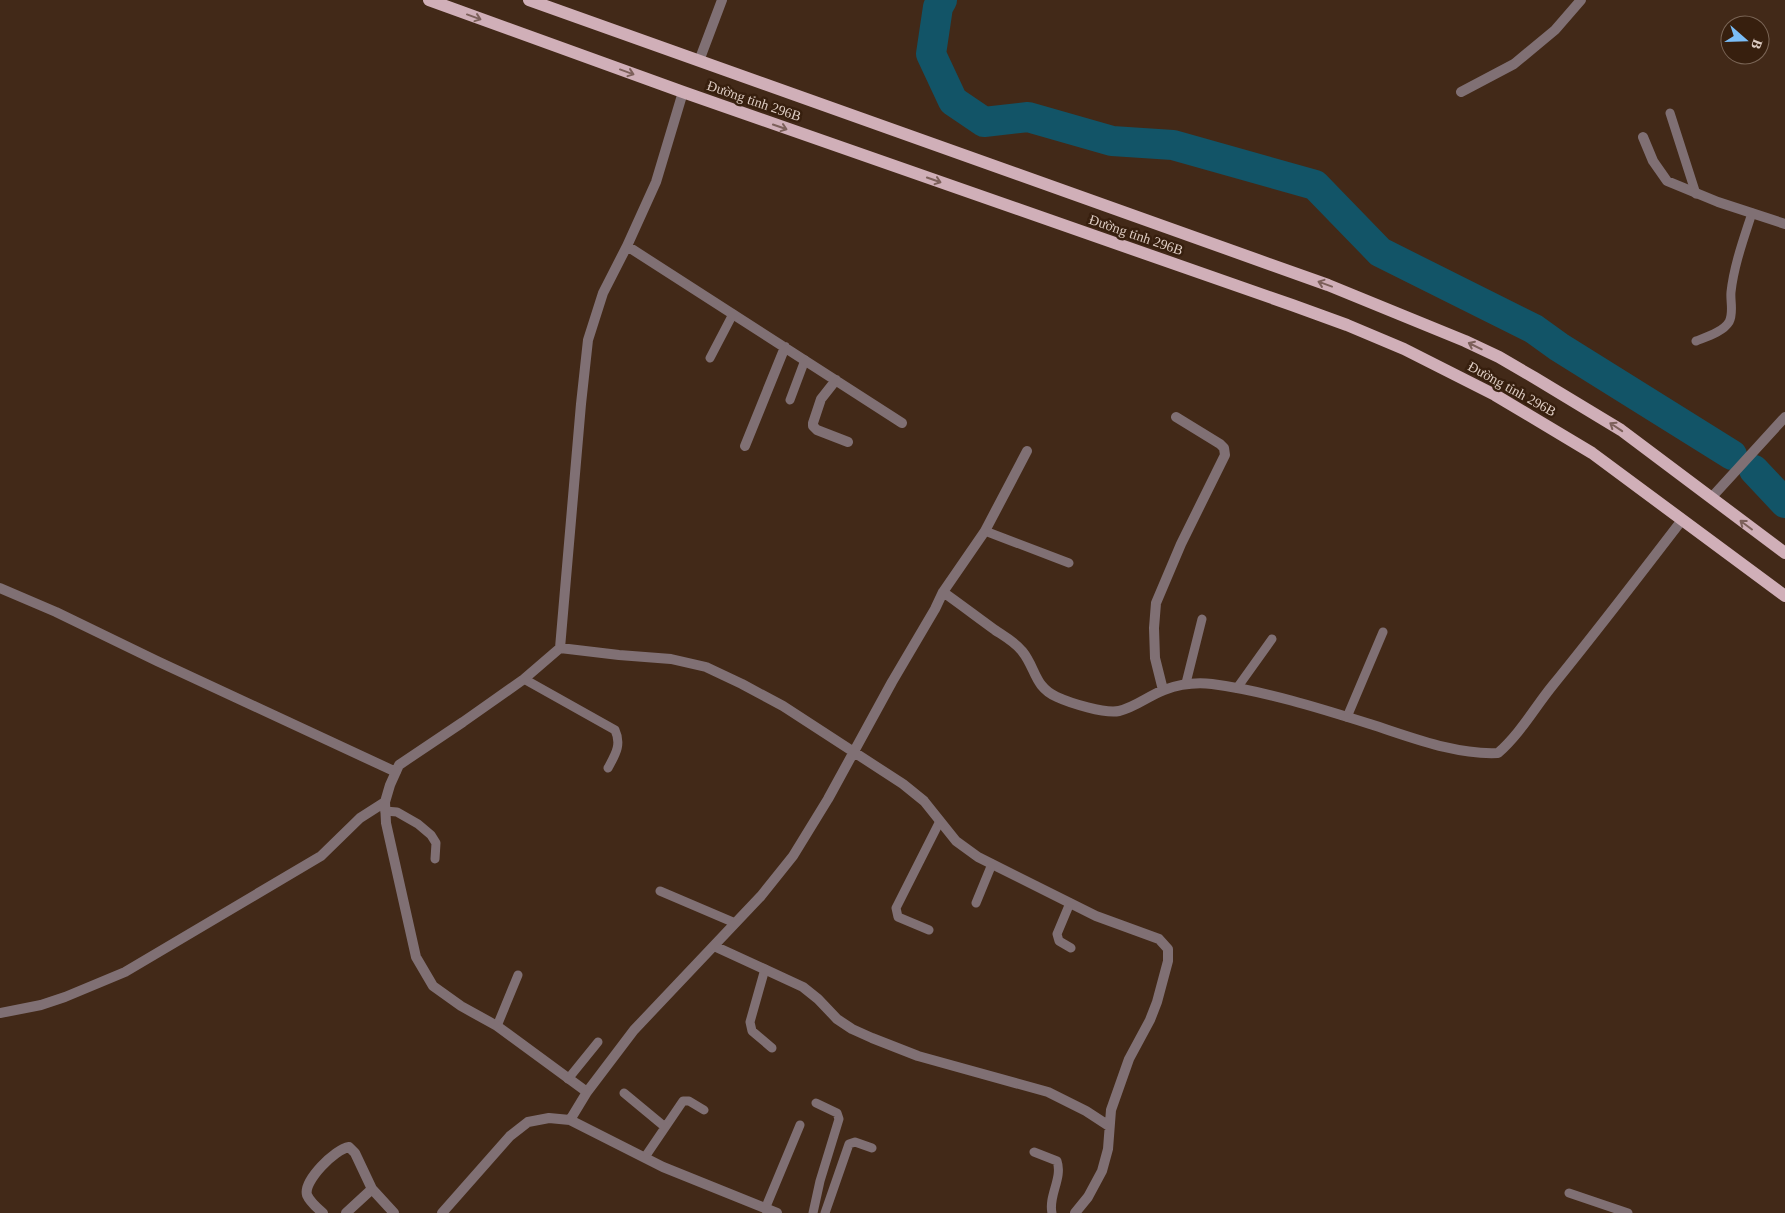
<svg xmlns="http://www.w3.org/2000/svg" width="1785" height="1213" viewBox="0 0 1785 1213" font-family="Georgia,serif">
  <style>
    .lines { fill: none; stroke-linecap: round; stroke-linejoin: round }
    .river { stroke: #125467; stroke-width: 30 }
    .lane { stroke: #807074; stroke-width: 9 }
    .street { stroke: #807074; stroke-width: 10 }
    .primary { stroke: #d0afb8; stroke-width: 12 }
    .oneway { stroke: #7c605a }
    .labels { text-anchor: middle; dominant-baseline: central; stroke-width: 5; stroke-linejoin: round; paint-order: stroke }
    .street-label { font-size: 14px; fill: #decdc3; stroke: #371f0e }
  </style>
  <rect width="100%" height="100%" fill="#422918"/>
  <g class="lines">
    <!-- river -->
    <path class="river" d="M942,0l-4,7 -7,47 22,47 31,21 44,-5 84,24 61,4 142,40 65,67 154,77 25,18 173,108
      M1754,470l31,33"/>
    <!-- lane -->
    <path class="lane" d="M1670,113l26,81
      M1696,341c10,-4 27,-9 33,-19 5,-9 1,-21 2,-30 3,-27 13,-54 21,-79
      M710,358l23,-44
      M790,400l15,-40
      M985,531l84,32
      M524,679l91,51c7,15 0,25 -7,38
      M1186,683l16,-64
      M1237,688l35,-49
      M1347,717l36,-85
      M385,811l12,1 21,12 13,11 5,8 -1,16
      M660,891l75,32
      M976,903l16,-39
      M1070,903l-13,31 2,7 12,7
      M929,930l-31,-13 -2,-9 44,-87
      M765,969l-15,53 2,9 20,17
      M497,1026l21,-51
      M568,1079l30,-37
      M624,1093l41,34
      M1034,1152l23,9c6,17 -9,35 -5,52
      M645,1157l38,-56h6l15,9
      M1569,1193l59,20
      M765,1209l35,-84
      M813,1213l7,-32 19,-62 -2,-6 -21,-10
      M825,1213l24,-69 6,-2 17,6"/>
    <!-- street -->
    <path class="street" d="M699,61l23,-61
      M1461,92l53,-28 41,-34 26,-30
      M1643,137l10,24 14,20 51,21 67,22
      M627,246l29,-64 27,-90
      M836,380l-15,19 -8,24v3l4,4 31,12
      M745,446l40,-99
      M1711,498l74,-81
      M0,588l56,24 101,49 239,111
      M943,592c17,12 34,25 52,38 9,6 20,12 27,21 14,17 12,36 35,46 13,6 48,17 62,14 17,-4 29,-15 45,-21 16,-6 31,-8 48,-6 53,7 107,24 158,40 41,13 85,31 128,29 22,-19 37,-46 55,-68 44,-54 86,-109 129,-165
      M560,648l59,7 52,4 35,8 36,17 41,22 120,78 21,17 32,40 22,16 118,59 63,23 9,10v12l-11,41 -7,18 -21,39 -18,51 -3,39 -6,22 -14,26 -13,16
      M1163,690l-8,-32 -1,-30 2,-25 25,-59 44,-89 -1,-7 -4,-4 -44,-27
      M714,946l89,41 15,12 19,20 15,10 20,9 46,18 130,36 38,19 23,15
      M0,1013l41,-8 24,-8 60,-25 196,-116 39,-38 25,-16
      M587,1092l-90,-66 -36,-20 -28,-20 -17,-29 -30,-134 -1,-21 5,-17 9,-20 64,-43 61,-43 36,-31 21,-244 7,-64 15,-47 24,-47 275,177
      M570,1120l17,-28 47,-62 127,-134 32,-40 35,-57 64,-117 43,-73 8,-17 42,-61 42,-80
      M323,1213c-6,-5 -13,-11 -16,-18 -4,-14 28,-46 42,-48l6,6 17,36 22,24
      M346,1213l26,-24
      M442,1213l68,-77 18,-14 21,-4 21,2 93,47 114,46"/>
    <!-- primary -->
    <path class="primary" d="M429,0l254,92 609,213 55,20 57,24 91,46 97,58 193,143
      M529,0l799,285 137,56 34,16 36,21 86,52 164,123"/>
  </g>
  <!-- one-way arrows -->
  <defs><path id="oneway-shaft" d="M-6 0H5M1.5-3L5.5 0L1.5 3" fill="none" stroke-width="1.6" stroke-linecap="round" stroke-linejoin="round" transform="scale(1.25)"/></defs>
  <g class="oneway">
    <use href="#oneway-shaft" transform="translate(474 17) rotate(20)"/>
    <use href="#oneway-shaft" transform="translate(627 72) rotate(20)"/>
    <use href="#oneway-shaft" transform="translate(780 127) rotate(19)"/>
    <use href="#oneway-shaft" transform="translate(934 180) rotate(19)"/>
    <use href="#oneway-shaft" transform="translate(1325 284) rotate(-160)"/>
    <use href="#oneway-shaft" transform="translate(1475 346) rotate(-154)"/>
    <use href="#oneway-shaft" transform="translate(1616 427) rotate(-146)"/>
    <use href="#oneway-shaft" transform="translate(1746 525) rotate(-143)"/>
  </g>
  <g class="labels">
    <!-- street labels -->
    <g class="street-label">
      <text transform="translate(754 101) rotate(19)">Đường tỉnh 296B</text>
      <text transform="translate(1136 235) rotate(19)">Đường tỉnh 296B</text>
      <text transform="translate(1512 389) rotate(29)">Đường tỉnh 296B</text>
    </g>
  </g>
  <!-- north arrow -->
  <g transform="translate(1745 40) rotate(110)"><circle r="24" fill="#371f0e" stroke="#7a6556"/>
  <path d="M0-4L9 19L0 12L-9 19Z" fill="#7bbef8"/>
  <text y="-8" font-size="14" font-weight="bold" text-anchor="middle" fill="#decdc3">B</text>
  </g>
</svg>
